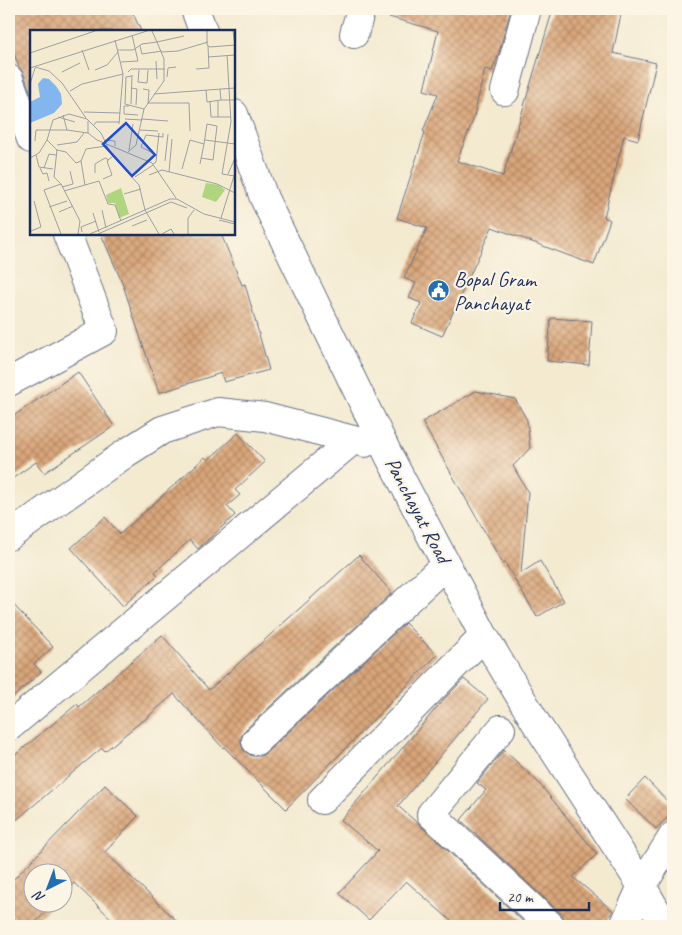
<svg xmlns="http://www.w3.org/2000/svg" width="682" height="935" viewBox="0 0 682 935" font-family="Caveat,sans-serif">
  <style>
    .building { fill: url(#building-cross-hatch) }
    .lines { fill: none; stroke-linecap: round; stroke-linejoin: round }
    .minor-casing { stroke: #677086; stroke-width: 30 }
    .minor { stroke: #fff; stroke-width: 28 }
    .labels { text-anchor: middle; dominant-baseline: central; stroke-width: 4.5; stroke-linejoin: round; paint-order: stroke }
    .poi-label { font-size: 21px; fill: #1b2f5e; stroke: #fcf5e5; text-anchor: start }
    .street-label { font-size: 21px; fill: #1b2f5e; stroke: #fcf5e5 }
    .inset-road { fill: none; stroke: #9d9fa2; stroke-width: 1 }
    .view { fill: #1d4ed8; fill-opacity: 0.15; stroke: #1d4ed8; stroke-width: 2.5 }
    .inset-edge { fill: none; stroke: #1b2f5e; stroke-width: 2.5 }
  </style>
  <defs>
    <pattern id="building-cross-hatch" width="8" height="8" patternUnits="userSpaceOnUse" patternTransform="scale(1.25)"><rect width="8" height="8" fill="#daa679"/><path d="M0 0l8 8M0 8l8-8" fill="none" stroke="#b08866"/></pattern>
  </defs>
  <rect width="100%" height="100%" fill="#fcf5e5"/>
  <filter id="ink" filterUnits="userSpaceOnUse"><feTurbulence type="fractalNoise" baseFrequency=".02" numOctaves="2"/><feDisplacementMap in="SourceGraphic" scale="10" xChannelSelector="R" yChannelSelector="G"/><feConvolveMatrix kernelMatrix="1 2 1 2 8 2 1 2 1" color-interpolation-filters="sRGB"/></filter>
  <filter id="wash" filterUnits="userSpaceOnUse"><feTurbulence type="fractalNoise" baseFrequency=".0096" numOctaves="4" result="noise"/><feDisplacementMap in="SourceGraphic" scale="20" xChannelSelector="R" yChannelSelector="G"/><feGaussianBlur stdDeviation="1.12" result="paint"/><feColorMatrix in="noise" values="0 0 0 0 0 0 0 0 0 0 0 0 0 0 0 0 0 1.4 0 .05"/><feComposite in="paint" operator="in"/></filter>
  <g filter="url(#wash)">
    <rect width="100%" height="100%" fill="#f3ead0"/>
    <g id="blocks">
      <!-- building -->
      <path class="building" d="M9,9h122l10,22h-110v63l-7,-20 -5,-7 -10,-26z
        M383,9h128l-13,47 -6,15 -7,-2 -12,51 -16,41 46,15 50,-167h69l-9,44 43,10 -18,77 -14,-4 -20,81 6,3 -16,45 -102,-38 -50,109 -30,-13 9,-20 -12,-5 7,-15 -12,-5 23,-50 -30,-10 28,-86 -2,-1 15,-37 -14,-4 14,-59 -56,-16z
        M101,234h120l21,51 3,-1 24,86 -45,12 -3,-9 -62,20 -37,-111z
        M551,318l41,3 -3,44 -42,-4z
        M78,372l36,54 -70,47 -8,-11 -27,19v-62z
        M476,391l39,8 12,21 3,28 -17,18 15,26 -7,81 19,-12 24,40 -27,16 -32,-54 -2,1 -81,-142z
        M238,433l27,29 -30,28 5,5 -13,11 8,9 -37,34 -8,-9 -35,32 3,3 -35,31 -52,-58 34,-31 15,17 85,-77 3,3z
        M359,555l33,38 -147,137 -4,7v7l3,7 8,5h8l7,-4 138,-129 32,32 -151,154 -62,-62 -1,1 -49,-54 -31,27v-1l-38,31 -3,-3 -93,78v-66l68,-56 2,3 83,-72 47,55z
        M9,600l44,47 -19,17 7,8 -32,29z
        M464,679l24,20 -90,107 33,29 97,91h-71l-51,-45 -37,39 -30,-27 39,-42 -37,-31 103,-121z
        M504,750l33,31 60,73 -24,23 40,34 -11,15h-36v-5l-4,-6 -101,-95 25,-30 -9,-7z
        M645,778l28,29v5l-17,17 -31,-30z
        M105,785l33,31 -33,36 77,74h-63l-45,-43 -12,12v-23h-30v30h23l-23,24h-9l-14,-13v-29z"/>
    </g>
  </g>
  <g filter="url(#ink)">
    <use href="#blocks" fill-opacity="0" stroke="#677086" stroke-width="1"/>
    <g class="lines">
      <defs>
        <path id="minor" d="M195,9l8,22
          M354,34l7,-25
          M9,79l22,60
          M505,91l22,-82
          M234,114l30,84 125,258 95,180 52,87 106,163 23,40
          M9,382l95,-51 -37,-97
          M9,536l117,-83 36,-23 56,-18 47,5 100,26
          M9,727l344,-287
          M501,729l-70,85 120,112
          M256,741l190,-177
          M322,800l162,-164
          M624,926l18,-40 31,-50"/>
      </defs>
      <!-- minor casing -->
      <use href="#minor" class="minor-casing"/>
      <!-- minor -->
      <use href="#minor" class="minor"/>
    </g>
  </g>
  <!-- icons -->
  <defs>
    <symbol id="civic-disc" viewBox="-11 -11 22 22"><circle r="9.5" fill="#1f6fb2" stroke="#fcf5e5"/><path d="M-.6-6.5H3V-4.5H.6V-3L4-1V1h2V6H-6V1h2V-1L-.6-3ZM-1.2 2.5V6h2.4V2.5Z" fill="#fff"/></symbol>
  </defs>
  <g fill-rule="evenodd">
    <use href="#civic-disc" x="426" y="278" width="25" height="25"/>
  </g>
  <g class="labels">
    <!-- poi labels -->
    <g class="poi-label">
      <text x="454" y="279">Bopal Gram<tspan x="454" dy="24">Panchayat</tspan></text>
    </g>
    <!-- street labels -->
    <g class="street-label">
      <text transform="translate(418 510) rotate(62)">Panchayat Road</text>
    </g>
  </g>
  <!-- overview -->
  <g transform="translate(30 30)">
    <rect width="205" height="205" fill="#f3ead0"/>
    <path d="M176,153l13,2 6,5 -9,12 -14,-5zM91,158l8,26 -10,4 -4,-15h-7l-2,-8z" fill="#afd57f"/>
    <path d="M13,48l6,1 7,7 5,8 1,10 -8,9 -24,10v-21l10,-5 -2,-13z" fill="#81b6ef"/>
    <path class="inset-road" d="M177,1v14l3,2 25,-2 -2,-14M110,16l2,8 20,-3M52,20l7,20M88,20h15l9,-6 15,-2 -5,-11M132,22l16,-1 30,-9M0,23l65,-22M197,25l4,67 -9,52 13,2M178,27l27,-2M126,31l1,18M91,32l17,-1 -6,-26M5,37l14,4 13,12 24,35M0,38l117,-37M166,39l13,-1 -1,-22M65,40l12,-5 11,-13M109,40l-1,12 9,1 1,-13M32,42l18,-9M98,42l3,-3h34M102,46l-6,1 -1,27 19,5M137,47l1,-9 8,-1M0,54l5,-16M101,58l6,1 -1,16M113,59l6,1 -1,14M190,59l1,11h14M176,60l1,12 14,-2M40,61l12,-7 41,-10 -8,-34M124,64l81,-6M188,71v16M180,72l1,15h20M119,73h40l1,28M101,74l1,-29M99,76h-5v8l14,1M54,82l36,1M33,85l4,15 21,3M28,87l17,5M95,89l17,1M112,89l26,2M58,91v12l9,7 55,23 24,35M89,94l4,-50M64,95l2,-3h23M110,100l18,1M17,110l10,10 -3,27 7,7 19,37 -2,13M74,110l11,1v5M175,110l30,4M5,111l1,-11h31M27,115l20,-3 7,-9M27,120l9,2 10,11 5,-2 5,-12 20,-3M99,120l4,-26M98,122l8,-7 8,-36 20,-28v-22l-7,-17 27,-6M6,125l3,12 14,2M127,125l-16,-8 5,-12 17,2v-4M0,128l9,-5 8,-13 6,-20 16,-6 18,5 14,14 10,21 28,31 6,25 14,24M171,128l12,2 4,-34 -10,-2 -3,20M51,131l4,24M135,131l3,-27M123,134l3,-2 3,-29M10,138l3,6 4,-1 2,8M14,138l5,-14 7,1M152,139l8,-29 14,4 -4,20M139,142l3,-33M65,143v-9l10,-6 4,2M198,144l7,-16M119,145l13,-5 55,14 18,9M105,147l18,-12M73,149l9,-4 -5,-14 6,-5M32,157l11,-3 -3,-13M34,161l35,-10 9,23 7,1 6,16M94,164l17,-5M19,177l18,-6M72,180l4,18M29,182l14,-6M63,183l6,19M191,188l13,-42M189,190l16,4M102,196l15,-6M1,201l10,-4 -7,-26M52,202l-1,-5 15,-6M31,204l-17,-44 17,-6M60,204l80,-35h7l27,15 31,8M68,204l73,-32 16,6M132,204l9,-5 3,5M158,204v-16l6,-8"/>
    <path class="view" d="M96,93l29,32 -23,21 -29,-32z"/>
    <rect width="205" height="205" class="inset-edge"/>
  </g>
  <!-- margin -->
  <rect width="682" height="935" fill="none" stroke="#fcf5e5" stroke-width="30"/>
  <!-- north arrow -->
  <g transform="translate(48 888) rotate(222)"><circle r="24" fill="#fcf5e5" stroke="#a2a6af"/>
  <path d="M0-4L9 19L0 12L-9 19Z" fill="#1f6fb2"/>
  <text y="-8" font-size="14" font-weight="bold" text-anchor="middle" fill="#1b2f5e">N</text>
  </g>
  <!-- scale -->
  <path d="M500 902v8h89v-8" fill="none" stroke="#1b2f5e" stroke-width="2.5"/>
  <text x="507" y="902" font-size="15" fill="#1b2f5e" stroke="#fcf5e5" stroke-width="4" paint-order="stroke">20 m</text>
</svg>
